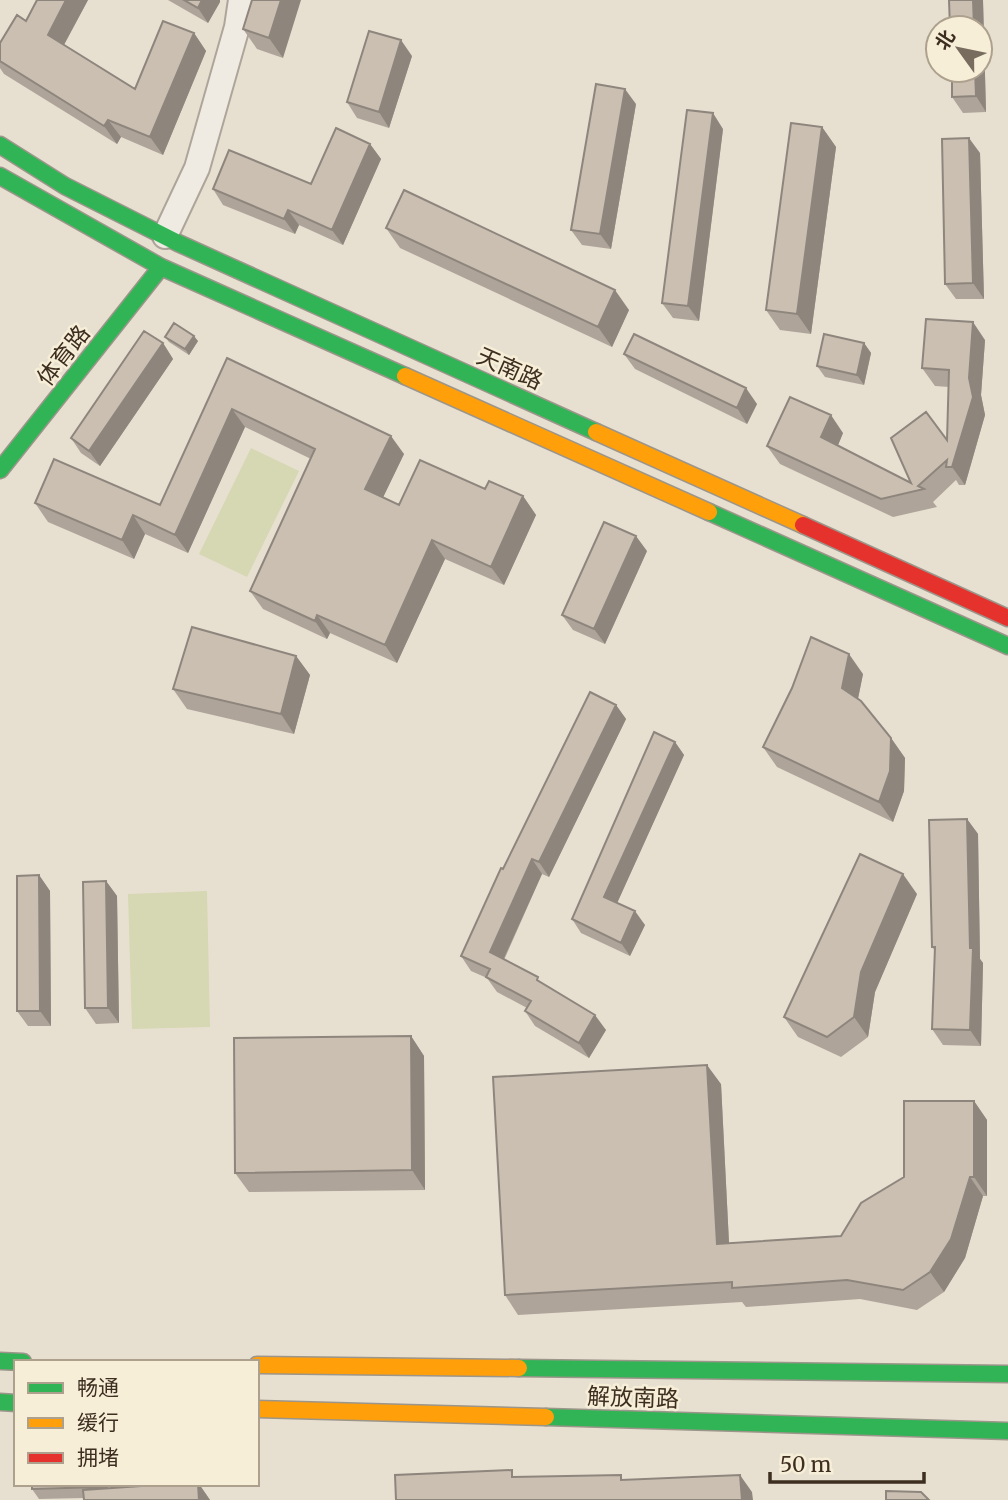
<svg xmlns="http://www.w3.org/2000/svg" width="1008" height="1500" viewBox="0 0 1008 1500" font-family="Merriweather,'Noto Sans SC',serif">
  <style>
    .green { fill: #d6d7b3 }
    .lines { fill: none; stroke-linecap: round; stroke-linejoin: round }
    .street-casing { stroke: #ada599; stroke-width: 28 }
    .fast-casing { stroke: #9c958a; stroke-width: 19 }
    .slow-casing { stroke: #9c958a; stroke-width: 19 }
    .jam-casing { stroke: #9c958a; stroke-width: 19 }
    .street { stroke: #efebe3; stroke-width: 24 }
    .fast { stroke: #30b455; stroke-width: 16 }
    .slow { stroke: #ff9f0a; stroke-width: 16 }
    .jam { stroke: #e5322d; stroke-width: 16 }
    .wall { fill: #afa499 }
    .shaded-wall { fill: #8e867d }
    .building { fill: #cbbfb2; stroke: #8e867d; stroke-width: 2 }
    .labels { text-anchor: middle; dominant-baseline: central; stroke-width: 5; stroke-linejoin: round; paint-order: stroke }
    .street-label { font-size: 23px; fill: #3d2e20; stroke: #f7eed8 }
  </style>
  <rect width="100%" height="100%" fill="#e7e0d1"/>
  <!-- green -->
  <path class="green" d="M251,448l48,23 -52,106 -48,-23z
    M207,891l3,136 -78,2 -4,-135z"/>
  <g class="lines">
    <defs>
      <path id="street" d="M165,236l32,-68 40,-141 4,-27"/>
      <path id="fast" d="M0,145l65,41 113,57 418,189
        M0,176l161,91 244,109
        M0,470l161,-203
        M709,512l299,134
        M0,1361l23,1
        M519,1368l489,6
        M0,1402l16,1
        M546,1417l462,14"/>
      <path id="slow" d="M405,376l304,136
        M596,432l207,93
        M257,1365l262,3
        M257,1409l289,8"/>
      <path id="jam" d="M803,525l205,93"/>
    </defs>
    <!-- street casing -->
    <use href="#street" class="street-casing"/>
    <!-- fast casing -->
    <use href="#fast" class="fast-casing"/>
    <!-- slow casing -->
    <use href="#slow" class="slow-casing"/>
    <!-- jam casing -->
    <use href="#jam" class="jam-casing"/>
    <!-- street -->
    <use href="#street" class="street"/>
    <!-- fast -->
    <use href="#fast" class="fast"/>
    <!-- slow -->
    <use href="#slow" class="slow"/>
    <!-- jam -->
    <use href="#jam" class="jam"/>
  </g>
  <!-- wall -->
  <path class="wall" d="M37,0h51l-24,45 71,44 59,-56 12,18 -43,104 -42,-18 -4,7 -113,-70 -4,-6v-25l26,-22z
    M168,0h52v2l-12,21z
    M252,0l31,58 -26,-9 -14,-20z
    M949,0h34l3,112 -23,1 -11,-16z
    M412,56l-23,72 -32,-10 -10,-16z
    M636,104l-25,145 -29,-4 -11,-15z
    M822,127l14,20 -25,187 -31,-4 -14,-20z
    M723,129l-24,192 -26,-3 -11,-15z
    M370,144l11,15 -38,86 -44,-20 -4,9 -72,-29 -10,-16 98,-5z
    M980,153l4,146h-28l-11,-15z
    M386,228l243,82 -17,37 -212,-99z
    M165,337l33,4 -9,14 -20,-13z
    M985,340l-4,55 4,20 -20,70h-6l-3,-5 -23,22 4,5 -44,10 -113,-53 -13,-18 76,-13 -5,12 73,38 36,-43 2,-53 -14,-1 -13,-18z
    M163,343l10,16 -73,107 -19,-13 -10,-15z
    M864,343l7,10 -7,32 -39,-8 -8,-11z
    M624,354l133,50 -10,20 -112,-55z
    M227,358l177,96 -21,43 16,8 86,-16 38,7 13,19 -32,70 -59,-26 -48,104 -67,-30 -3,6 -64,-30 -13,-18 61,-132 -66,-32 -57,126 -43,-19 -11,25 -86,-37 -13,-19 125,2z
    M647,551l-42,93 -32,-14 -11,-15z
    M296,656l14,19 -16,59 -107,-25 -14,-20z
    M863,674l-5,25 33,39 14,20 -1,33 -11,31 -116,-55 -14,-20z
    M616,705l10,14 -77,158 -7,-3 -38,86 37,23 65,47 -17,28 -54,-32 -10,-15 2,-3 -30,-16 -10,-14 -16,-7 -10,-15 42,-87z
    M675,742l9,13 -67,148 28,22 -15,31 -49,-23 -9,-14z
    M967,819l11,15 2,125 3,4 -2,83 -38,-1 -11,-16 3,-78 -3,-4z
    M39,875l11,16 1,135h-23l-11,-15z
    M106,881l11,15 2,127 -23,1 -11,-16z
    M917,894l-42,98 -7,45 -27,20 -43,-20 -14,-20z
    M411,1036l13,20 1,134 -176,2 -14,-19z
    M721,1084l8,159 112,-7 63,-59 70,-76 13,19v76h-4l-18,62 -21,34 -27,18 -57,-11 -114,8 -4,-5 -224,13 -13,-20z
    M32,1484h76v4l63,-4h28l11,16h-126l-1,-2 -44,1 -7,-10z"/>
  <!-- shaded-wall -->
  <path class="shaded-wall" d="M66,0h22l-28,52 -12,-17z
    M202,0h18v2l-12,21 -10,-15z
    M281,0h20l-18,58 -14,-20z
    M973,0h10l3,112 -10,-16 -1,-26h5v-42h-6z
    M194,33l12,18 -43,104 -13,-18z
    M401,40l11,16 -23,72 -10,-16z
    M625,89l11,15 -25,145 -11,-15z
    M713,113l10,16 -24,192 -11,-15z
    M108,120l13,17 -4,7 -13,-18z
    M822,127l14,20 -25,187 -14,-20z
    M969,138l11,15 4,146 -11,-16z
    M370,144l11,15 -38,86 -11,-15z
    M288,210l11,15 -4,9 -11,-15z
    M615,290l14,20 -17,37 -14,-20z
    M973,322l12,18 -4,55 4,20 -20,70 -13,-18 17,-89z
    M194,336l4,5 -9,14 -4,-6z
    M163,343l10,16 -73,107 -11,-15z
    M864,343l7,10 -7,32 -7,-10z
    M746,388l11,16 -10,20 -10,-16z
    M232,409l13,18 -57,126 -13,-18z
    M831,415l12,18 -9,22 -13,-18z
    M391,436l13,18 -26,54 -13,-19z
    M523,496l13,19 -32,70 -13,-18z
    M133,515l12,19 -11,25 -12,-19z
    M636,536l11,15 -42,93 -11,-15z
    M432,540l13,19 -48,104 -12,-18z
    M317,615l13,18 -3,6 -12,-18z
    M849,654l14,20 -7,34 -14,-20z
    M296,656l14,19 -16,59 -13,-20z
    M616,705l10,14 -77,158 -10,-15z
    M891,738l14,20 -1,33 -11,31 -14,-20z
    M675,742l9,13 -70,155 -10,-13z
    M967,819l11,15 2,125 3,4 -2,83 -11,-16z
    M532,859l10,15 -42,93 -10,-15z
    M903,874l14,20 -42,98 -7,45 -14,-20 7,-45z
    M39,875l11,16 1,135 -11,-15z
    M106,881l11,15 2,127 -11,-15z
    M635,911l10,14 -15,31 -9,-13z
    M595,1015l11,15 -17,28 -10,-15z
    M411,1036l13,20 1,134 -13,-20z
    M707,1065l14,19 9,179 -13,-19z
    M974,1101l13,19v76l-13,-19z
    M970,1177l13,19 -18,62 -21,34 -14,-20z
    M740,1475l12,17 1,8h-11z
    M101,1484h7v14l-7,-11z
    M198,1484h1l11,16h-11z"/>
  <!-- building -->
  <path class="building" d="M37,0h29l-18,35 87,54 28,-68 31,12 -44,104 -42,-17 -4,6 -104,-65v-18l17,-28 9,6z
    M184,0h18l-4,8z
    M252,0h29l-12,38 -26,-9z
    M949,0h24l1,28h-24z
    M369,31l32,9 -22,72 -32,-10z
    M952,70h23l1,26 -24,1z
    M596,84l29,5 -25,145 -29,-4z
    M687,110l26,3 -25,193 -26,-3z
    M791,123l31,4 -25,187 -31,-4z
    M336,128l34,16 -38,86 -44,-20 -4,9 -71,-30 16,-39 82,34z
    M969,138l4,145 -28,1 -3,-145z
    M404,190l211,100 -17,37 -212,-99z
    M926,319l47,3 -4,56 4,19 -21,70h-6l1,-7 -29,26 6,3 -43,10 -114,-53 23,-49 41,18 -10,22 90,46 -20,-45 35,-26 21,28 2,-70 -27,-2z
    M174,323l20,13 -9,13 -20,-12z
    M144,331l19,12 -74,108 -18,-13z
    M634,334l112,54 -9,20 -113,-54z
    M824,334l40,9 -7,32 -40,-9z
    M227,358l164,78 -26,53 34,16 21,-45 65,29 4,-8 34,15 -32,71 -59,-27 -47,105 -68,-30 -2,6 -65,-30 65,-142 -83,-40 -57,126 -42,-20 -11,25 -87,-37 19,-44 106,46z
    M604,522l32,14 -42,93 -32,-14z
    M192,627l104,29 -15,58 -108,-25z
    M811,637l38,17 -7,34 19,13 30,37 -1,33 -11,31 -116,-55 29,-59z
    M590,692l26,13 -77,157 -7,-3 -42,93 48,25 -1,3 58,35 -16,28 -54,-32 6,-10 -45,-24 4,-8 -29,-13 40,-88 2,1z
    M654,732l21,10 -71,155 31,14 -14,32 -49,-24z
    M967,819l3,129h3l-3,82 -38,-1 3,-82h-3l-3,-127z
    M860,854l43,20 -42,98 -7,45 -27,20 -43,-20z
    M39,875l1,136h-23v-135z
    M106,881l2,127h-23l-2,-126z
    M411,1036l1,134 -177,3 -1,-135z
    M707,1065l10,179 124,-8 20,-33 43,-26v-76h70v76h-4l-19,62 -21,33 -27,18 -56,-10 -115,8v-6l-227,13 -12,-218z
    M512,1470v7l109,-2v5l119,-5 2,25h-346l-1,-25z
    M32,1484h69v3l-69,2z
    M171,1484h27l1,16h-115l-1,-10z
    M886,1491l35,1 8,8h-43z"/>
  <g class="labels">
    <!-- street labels -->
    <g class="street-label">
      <text transform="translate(63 355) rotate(-52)">体育路</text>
      <text transform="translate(510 368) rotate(24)">天南路</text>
      <text transform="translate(633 1397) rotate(2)">解放南路</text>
    </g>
  </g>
  <!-- legend -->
  <rect x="14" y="1360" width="245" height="126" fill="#f7eed8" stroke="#ada18e" stroke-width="2"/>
  <rect x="28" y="1383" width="35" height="10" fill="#30b455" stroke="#ada18e" stroke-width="2"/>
  <text x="77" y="1395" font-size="21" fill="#3d2e20">畅通</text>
  <rect x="28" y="1418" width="35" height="10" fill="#ff9f0a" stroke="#ada18e" stroke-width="2"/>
  <text x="77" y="1430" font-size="21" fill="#3d2e20">缓行</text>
  <rect x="28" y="1453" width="35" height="10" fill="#e5322d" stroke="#ada18e" stroke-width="2"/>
  <text x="77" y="1465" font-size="21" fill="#3d2e20">拥堵</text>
  <!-- north arrow -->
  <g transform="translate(959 49) rotate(303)"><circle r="33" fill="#f7eed8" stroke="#ada18e" stroke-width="2"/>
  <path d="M0-5L12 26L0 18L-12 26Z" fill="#786c5e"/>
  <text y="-10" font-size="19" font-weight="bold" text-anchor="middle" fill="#3d2e20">北</text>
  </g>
  <!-- scale -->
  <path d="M770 1472v10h154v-10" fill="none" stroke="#3d2e20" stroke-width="3.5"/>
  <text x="780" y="1472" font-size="21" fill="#3d2e20" stroke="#f7eed8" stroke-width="5" paint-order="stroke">50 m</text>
</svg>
